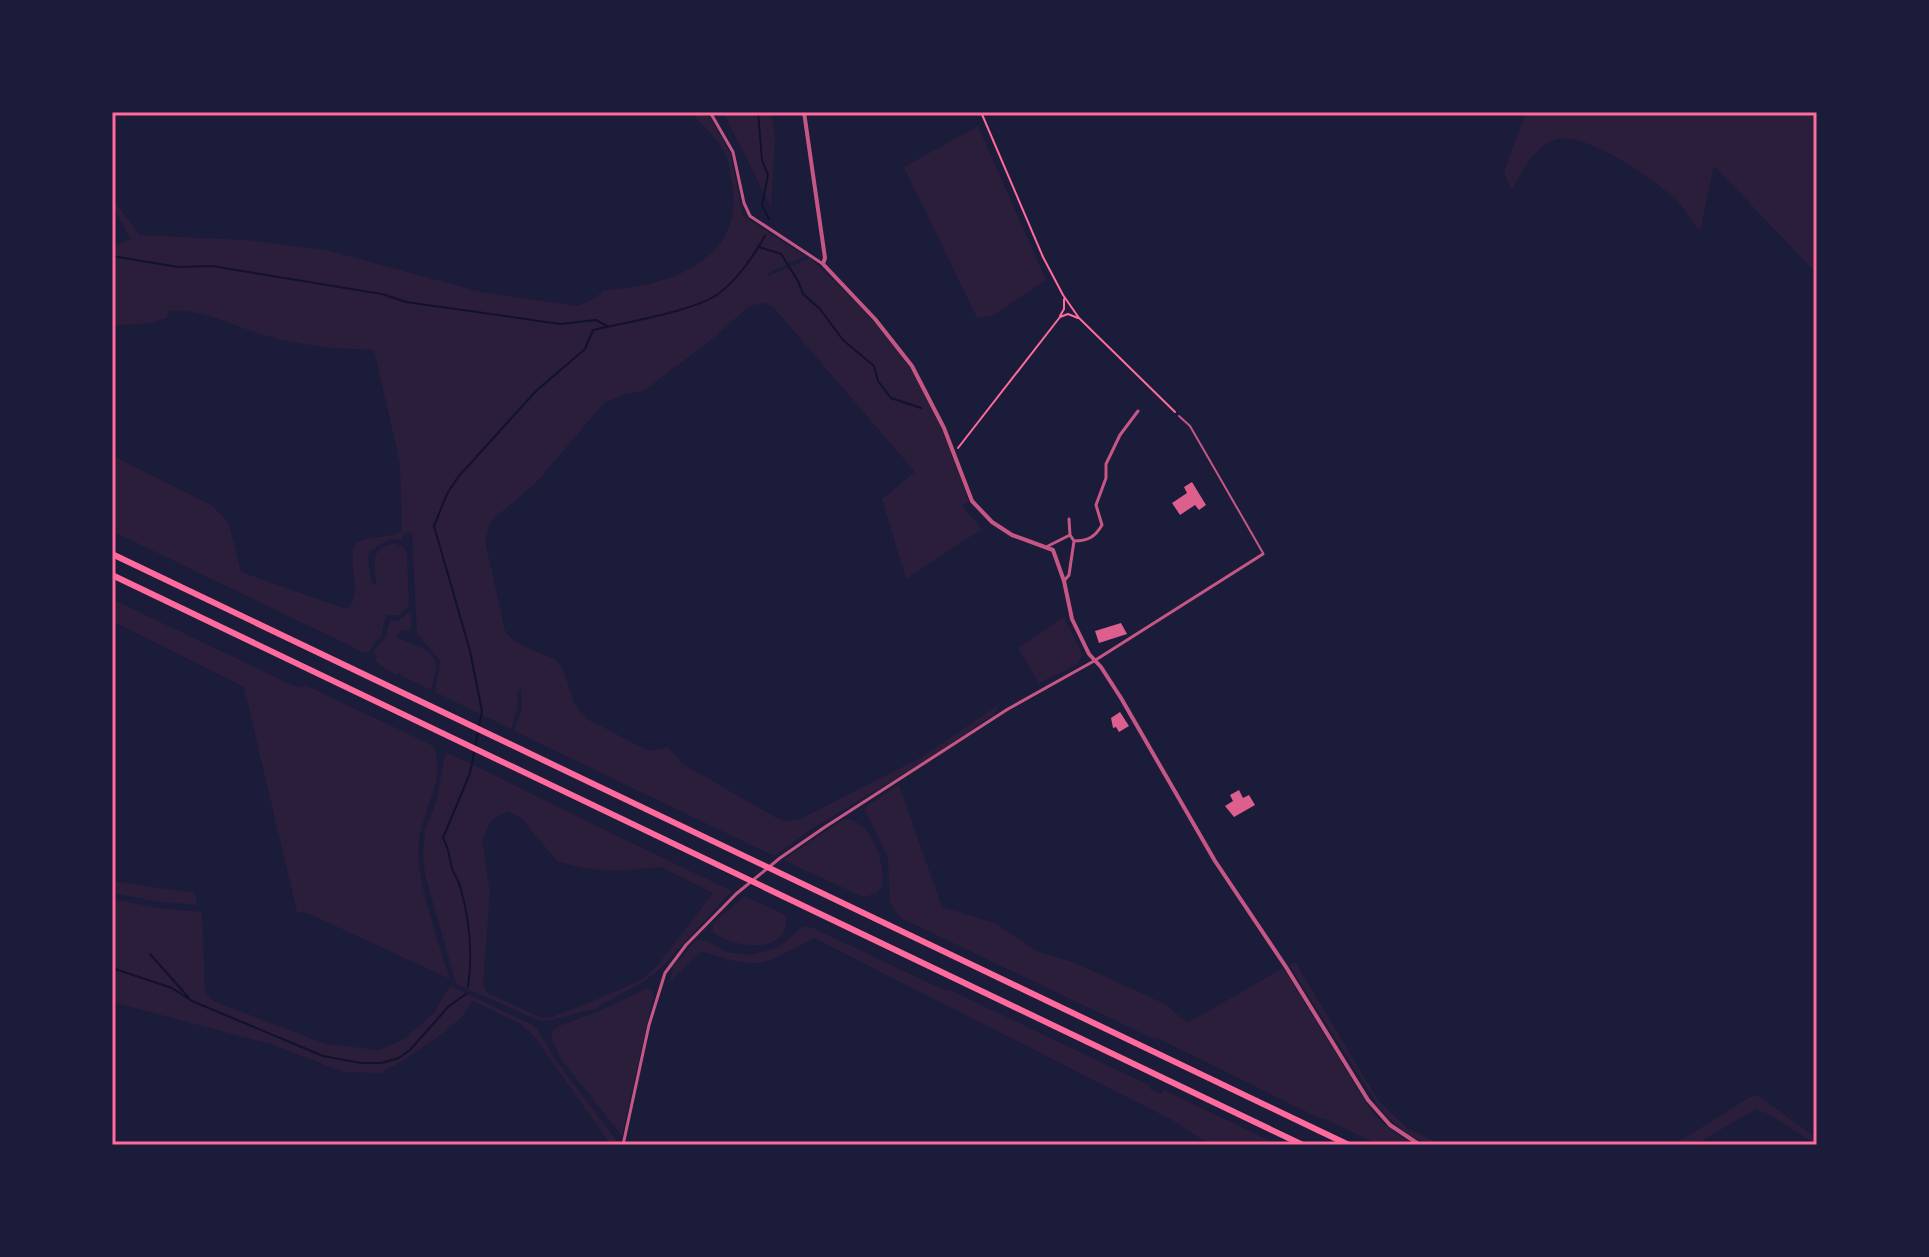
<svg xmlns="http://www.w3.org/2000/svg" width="1929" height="1257" viewBox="0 0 1929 1257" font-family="'Crimson Pro',serif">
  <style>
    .green { fill: #2a1e3b; fill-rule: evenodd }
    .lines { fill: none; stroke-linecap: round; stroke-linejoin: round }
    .stream { stroke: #12122b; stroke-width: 2 }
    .building { fill: #dd5f8e }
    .path { stroke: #ff6b9d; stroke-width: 2 }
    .service { stroke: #c65784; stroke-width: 2 }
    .minor { stroke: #c65784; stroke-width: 3 }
    .tertiary { stroke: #c65784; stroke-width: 4 }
    .motorway { stroke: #ff6b9d; stroke-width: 6 }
    .neatline { fill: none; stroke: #ff6b9d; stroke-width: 3 }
  </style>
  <rect width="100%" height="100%" fill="#1b1b3a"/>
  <!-- green -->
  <path class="green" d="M691,112h16l24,43 12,61 62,40 -37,17 1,3 41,-18c35,33 72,68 99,109 27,41 43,88 60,134l-7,5 20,23 -76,50 -24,-80 33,-27 -141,-164 -10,-5 -15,3 -33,30 -72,55 -18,3 -22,9 -69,81 -44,37 -6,20 20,90 10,11 41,18 7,9 12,36 14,15 60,31 19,-4 15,17 92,53 11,4 14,-2 122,-62 78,-53 -7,11 -69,47 -111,66 -39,28 -260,-125 8,-23 -1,-19 -3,1 -1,20 -6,19 -76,-37 5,-32 -23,-26 -5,-101 -6,-1 -5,8 -12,-1 -20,13 -1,6 4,26h4c-1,-22 -8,-36 22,-41l-1,6 4,-5 6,9 2,53 -9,9h-14l-5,22 -6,4 -5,10 -5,2 -253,-122v-76l101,51 16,18 12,48 105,37c21,-17 -3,-44 11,-67 14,-6 32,-4 45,-11l-2,-68 -26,-113c-37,-1 -73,-4 -110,-15 -31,-9 -62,-27 -95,-24l-3,7 -18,5 -36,3v-80l19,-6 -19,-35v-14l2,10 26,34 106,5 80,10 155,42 97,14 17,-8 9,-8c65,-3 145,-31 127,-111 -1,-8 -2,-17 -5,-24 -6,-15 -25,-31 -35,-43z
    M723,112h48l4,26 -4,69z
    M1526,112h291v162l-103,-108 -14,65c-9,-11 -17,-25 -27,-34 -21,-19 -91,-68 -119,-57 -21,8 -31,32 -43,50l-7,-19z
    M978,126l68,154 -54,36 -15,2 -73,-151z
    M112,599l178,85 12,4 3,-3c43,21 86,40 128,61 14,31 -10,64 -14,95 -5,37 20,101 31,138l-143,-66 -10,-1 -53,-225 -132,-66z
    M411,611v18l-1,2 -10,-1 -3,8c11,4 37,12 39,25 2,8 -4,20 -5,27l-30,-14 -1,-3 -4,2 -21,-14 2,-6 -4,-2 5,-9 6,-4 6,-20 7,1z
    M1064,617l19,38 -5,9 -39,19 -21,-35z
    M448,753c95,46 187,92 284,138l-72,78 -17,13 -49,27 -42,11 -12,1 -84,-37 -31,-109 -2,-21 2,-24 11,-28 9,-47zM507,811l14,7 36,43 25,7 35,3 43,-4 53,26 -57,74 -15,13 -46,20 -43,17 -10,1 -56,-26 -3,-9 7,-90 -8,-53 8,-18z
    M899,785l43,122 53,16 43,29 35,10 55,25 35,16 25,20 95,-55 91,147 37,30h-31l-57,-27 -2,1 -166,-82 -1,2 -253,-121 -11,-15 -2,-45 -23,-48 3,-5z
    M844,819c27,-1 42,45 38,68l-6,7 -13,3 -80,-37z
    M112,881l83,12 2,12 -37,-3 -48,-9z
    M745,896l41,19c6,39 -52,35 -73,17v-9z
    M112,899l47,9 43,4 3,80 8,9 113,43 53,6 25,-11 30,-26 16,-27 81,38 6,5 21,34 62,82h-9l-78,-110 -14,-12 -46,-22 -11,16 -19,16 -39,27 -23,13 -38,-1 -69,-27 -162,-43z
    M804,926l9,2 133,63 2,-2 203,97 -1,3 11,5 3,-4 115,55h-69l-38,-25 -358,-182c-57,30 -52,32 -114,13l-30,31 3,-15 23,-27 11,1 20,11 23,3 27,-7z
    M1295,962l83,138 29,28 35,17c-25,0 -46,-18 -62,-36l-91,-144z
    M647,988l6,3v6l-31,139 -61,-77 -10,-21 2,-8 6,-4 38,-14z
    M1757,1095l60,43v7l-49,-31 -12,-5 -61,36h-22l77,-48z"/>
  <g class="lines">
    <!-- stream -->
    <path class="stream" d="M758,112l4,48 6,15 -6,30 7,14
      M759,247l22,7 17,27 5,13 17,15 23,31 31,26 4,15 13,17 30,10
      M112,256l66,11 34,-1 170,28 24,8 154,22 36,-4 11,6
      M150,954l39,44
      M112,968l60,20 20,13 131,55 38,7h20l18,-5 11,-8 39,-44 17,-12
      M468,987c5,-35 2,-67 -8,-101 -2,-7 -6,-12 -8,-18 -3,-11 -3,-20 -9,-30l27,-65 12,-62 -12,-60 -36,-125 13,-32 11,-17 78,-86 49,-42 8,-19c30,-7 102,-19 125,-36 21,-16 34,-36 47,-58"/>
  </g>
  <!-- building -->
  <path class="building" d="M1192,482l14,23 -7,5 -4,-5 -15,10 -8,-12 15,-10 -3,-6z
    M1121,623l6,11 -28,9 -4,-12z
    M1120,712l9,14 -10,6 -3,-5 -3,1 -2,-10z
    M1239,790l4,8 6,-3 6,10 -21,12 -9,-11 8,-5 -3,-6z"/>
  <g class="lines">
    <!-- path -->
    <path class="path" d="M981,112l62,145 20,38 16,23 96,94
      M1060,316l4,-7v-10
      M958,448l102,-131 8,-3 10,4"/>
    <!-- service -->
    <path class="service" d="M1179,416l11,10 73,127"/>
    <!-- minor -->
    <path class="minor" d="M710,112l23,40 11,51 6,13 73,48
      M1069,519l1,16
      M1074,541c14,0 21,-4 28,-16l-6,-20 10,-27v-14l14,-29 18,-24
      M1048,546l22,-11 4,6 -5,34 -5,6
      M623,1145l26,-120 16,-52 21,-28 50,-51 44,-36 45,-31 183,-118 86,-48 169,-107"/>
    <!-- tertiary -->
    <path class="tertiary" d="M804,112l21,146 -2,6 52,55 37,47 32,62 28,73 20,21 20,13 41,15 11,31 8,38 17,35 12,13 20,31 94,163 71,106 82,133 22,25 30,20"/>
    <!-- motorway -->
    <path class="motorway" d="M112,554l1237,591
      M112,575l1191,570"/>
  </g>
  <!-- border -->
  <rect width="1929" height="1257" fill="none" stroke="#1b1b3a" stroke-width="228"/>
  <rect x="114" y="114" width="1701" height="1029" class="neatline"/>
</svg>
